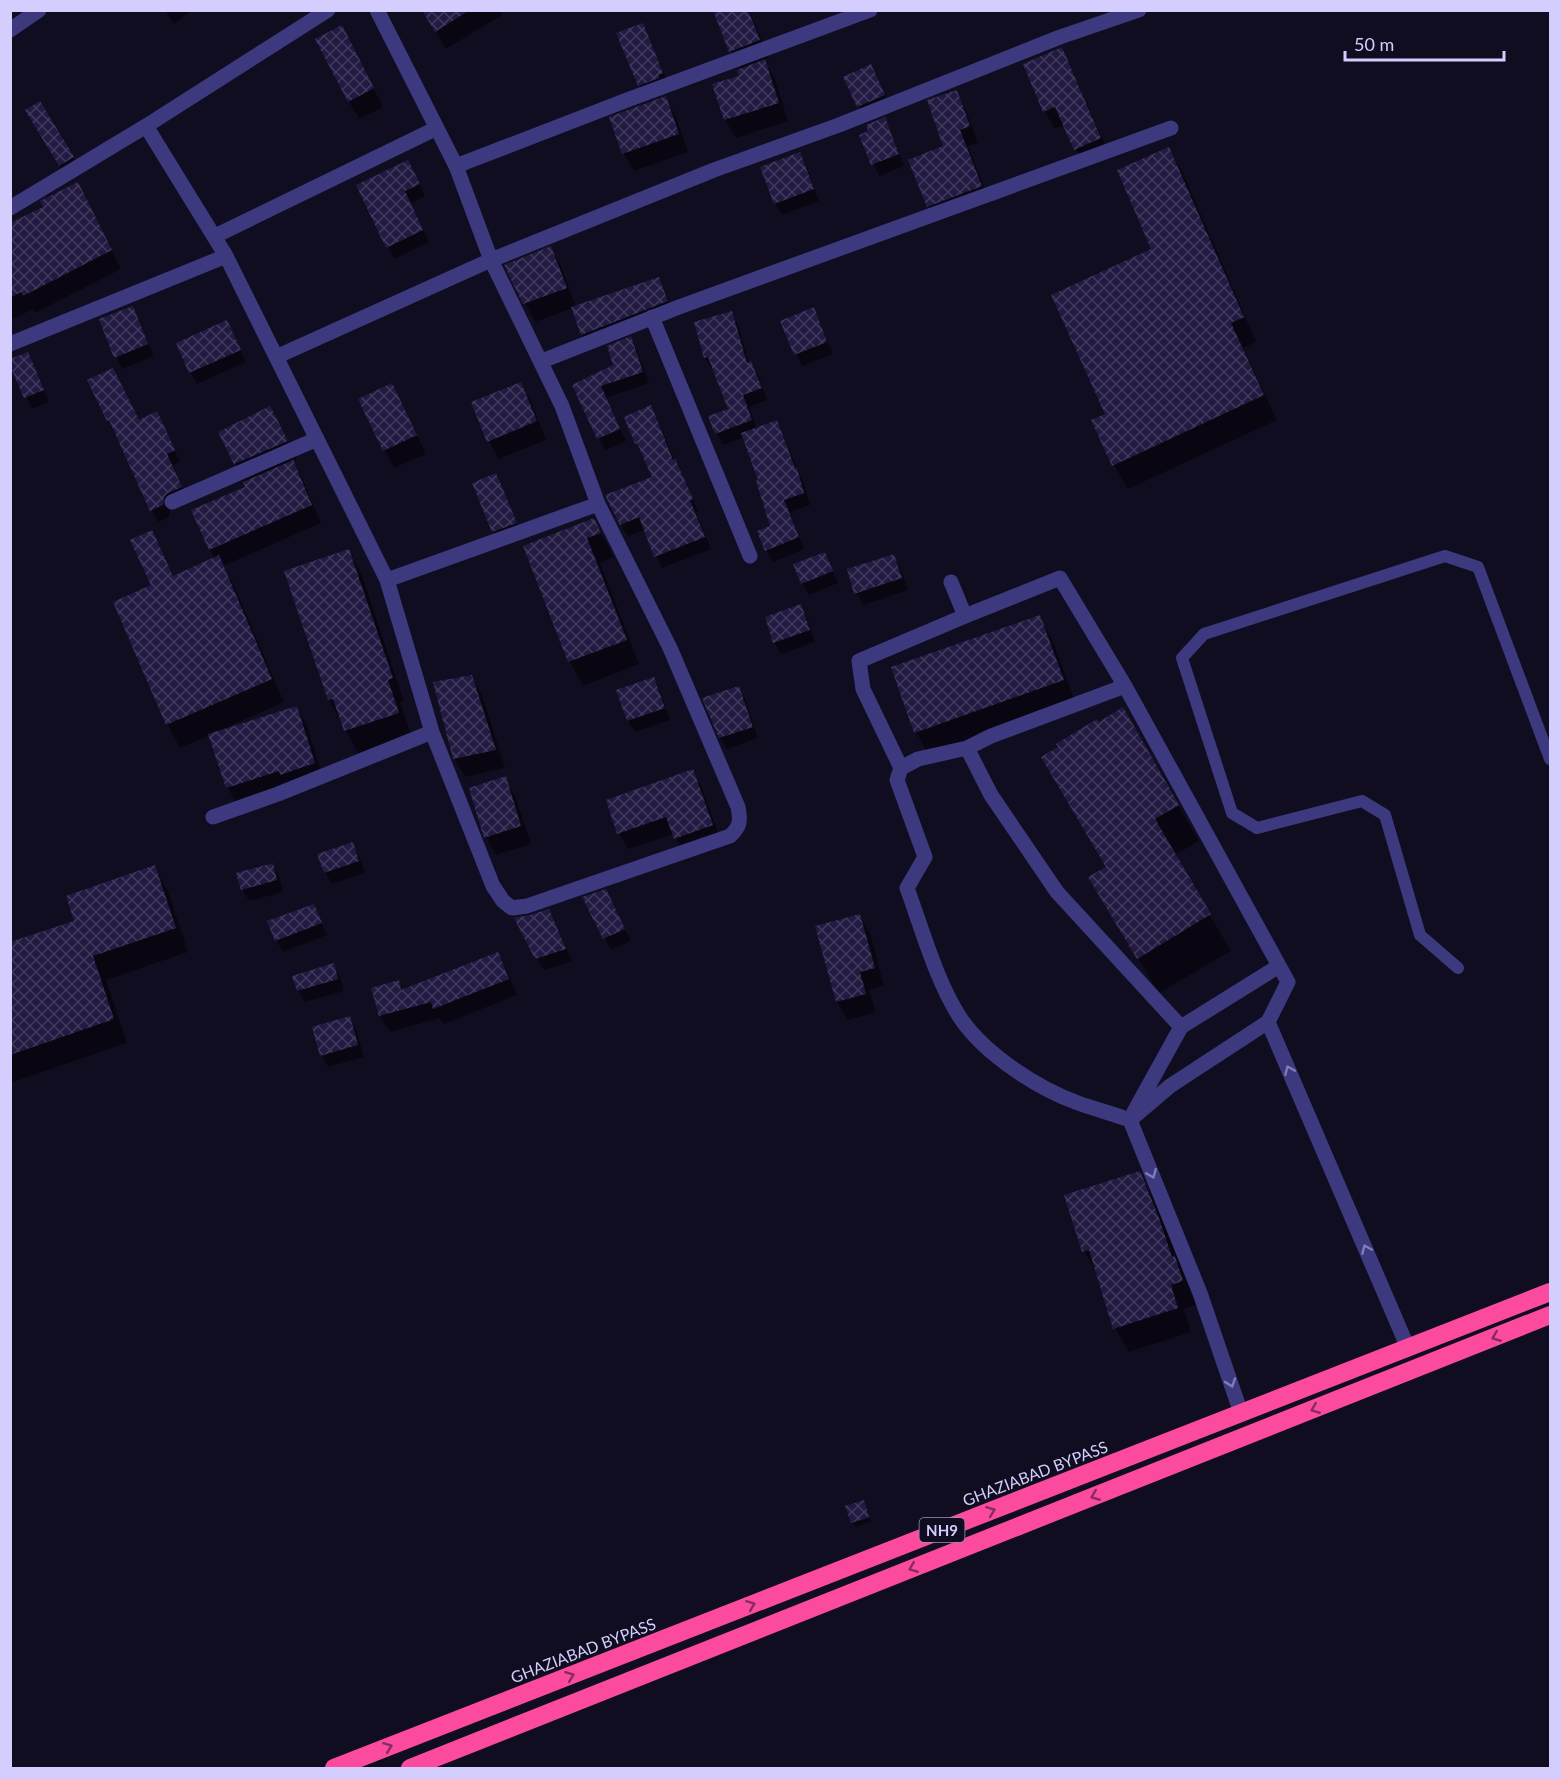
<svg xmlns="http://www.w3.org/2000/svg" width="1561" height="1779" viewBox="0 0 1561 1779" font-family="Lato,sans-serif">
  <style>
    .shadow { fill: #0007 }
    .building { fill: url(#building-cross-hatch) }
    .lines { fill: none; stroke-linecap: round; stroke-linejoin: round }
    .lane { stroke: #3c397f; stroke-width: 12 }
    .street { stroke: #3c397f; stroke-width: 15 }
    .highway { stroke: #fc4b9f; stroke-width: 18 }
    .oneway { stroke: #807cb8 }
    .oneway2 { stroke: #862c60 }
    .labels { text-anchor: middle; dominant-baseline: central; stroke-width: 5; stroke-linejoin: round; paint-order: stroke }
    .shield { fill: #110d21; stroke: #9a94bc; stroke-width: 1.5 }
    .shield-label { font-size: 15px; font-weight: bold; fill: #d4cefe }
    .street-label { font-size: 16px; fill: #d4cefe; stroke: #110d21 }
  </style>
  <defs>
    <pattern id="building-cross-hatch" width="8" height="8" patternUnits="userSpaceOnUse" patternTransform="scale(1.5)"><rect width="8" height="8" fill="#221a41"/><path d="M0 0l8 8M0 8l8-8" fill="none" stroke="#413a5e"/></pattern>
  </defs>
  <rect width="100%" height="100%" fill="#110d21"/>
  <!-- shadow -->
  <path class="shadow" d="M164,10h28l-18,14z
    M423,10h77l2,5 -56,34z
    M715,10h34l20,48 -5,2 11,19 13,42 -52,17 -11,-18 -11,-35 27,-9 1,-6 -11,-19z
    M642,25l27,60 -23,12 -7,-12z
    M352,45l31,62 -24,12 -10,-17z
    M1061,49l10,18 39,89 -25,11 -20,-42 -10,4 -10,-17 -20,-48z
    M845,78h32l14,29 -26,11z
    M956,92l9,16 13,35 -10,3 22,56 -53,20 -9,-16 17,-59z
    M665,98l11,18 12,36 -54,19 -11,-18z
    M40,103l40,66 -13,8 -40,-66z
    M884,119l7,12 13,35 -25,10 -18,-41 10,-3z
    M1169,149l14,24 73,169 -13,6 34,72 -149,69 -14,-24 -21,-44 14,-6 46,-165z
    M799,154l7,11 13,36 -37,14 -7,-11 -13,-36z
    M414,173l11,23 -15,8 19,38 -35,17 -36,-73z
    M87,202l34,67 -86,44 -2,-4 -23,12v-96z
    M551,248l10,18 15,41 83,-29 6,12 8,23 -84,33 -7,-11 -9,-27 -38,14 -29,-56z
    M132,308l22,48 -32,13 -6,-12z
    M813,309l20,45 -31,12 -20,-44z
    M731,313l7,12 11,38h2l7,11 9,26 -18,7 8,22 19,-8 27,60 7,24 -20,7 14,37 -31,13 -7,-12 6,-23 -12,-46 -16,-44 -21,8 -7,-12 14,-23 -16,-41h-2l-7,-11 -10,-35z
    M227,322l19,40 -49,22 -7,-12z
    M631,338l6,12 12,33 -43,15 20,43 -21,9 -31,-64 41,-20z
    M27,354l22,48 -17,7 -22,-47z
    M112,370l27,51 24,4 17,37 -8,4 15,33 -17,10 -1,8 -11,5 -50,-102z
    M521,383l10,18 15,39 -47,19 -10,-18z
    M360,400l41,3 25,51 -32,14z
    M651,407l47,104 -2,1 15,37 -49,19 -17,-38 -17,6 -7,-11 33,-48 -18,-34 -10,-26z
    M270,408l27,51 -5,2 11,19 18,43 -98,43 9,15 52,121 -54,24 1,2 65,-21 11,18 17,57 -86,24 -10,-18 -18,-53 -30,13 -13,-24 -14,-138 -2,-54 23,44 41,-17 -5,-10 37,-61 -27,-56z
    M496,475l26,60 -22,8 -7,-12z
    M594,520l20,37 -14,6 39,101 -56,22 -13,-24 -45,-115z
    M348,550l13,22 43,129 -4,1 11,33 -53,18 -29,-53z
    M825,554l13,29 -29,12 -7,-12z
    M894,556l6,11 8,23 -45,15 -7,-12z
    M800,606l7,12 8,24 -34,12 -7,-12z
    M1039,617l14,24 23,64 -147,51 -13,-24z
    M471,677l11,18 23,73 -40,9 -10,-18 -20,-76z
    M654,679l6,11 10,30 -35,12 -7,-11 -10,-30z
    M738,688l7,11 13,39 -31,11 -7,-12z
    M1122,709l77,132 -24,14 56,96 -72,42 -48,-80 -3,-46 -48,-119z
    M692,771l10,17 19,53 -36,13 -11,-20 -46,15 -9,-16z
    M505,778l10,18 16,48 -35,11 -10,-18z
    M352,844l7,12 6,17 -33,11 -7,-12z
    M272,864l7,12 4,16 -34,9 -7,-12z
    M154,867l14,24 20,61 -82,28 21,63 -117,40v-139l66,-22z
    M584,898l28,5 19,38 -20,9z
    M314,905l13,30 -44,17 -7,-12z
    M549,910l23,51 -28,9 -7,-12z
    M859,915l11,18 14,53 -15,4 7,22 -28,8 -11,-18 -20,-75z
    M497,954l10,16 10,25 -73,29 -4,-6 -50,14 -10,-16 18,-34 5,9z
    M333,965l7,12 4,14 -39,11 -7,-11 -4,-14z
    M349,1017l7,12 8,28 -36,10 -6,-12z
    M1139,1173l14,24 43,108 -12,4 7,23 -62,20 -14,-24 -17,-53 -14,-24z
    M870,1518l1,4 -16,5 -2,-4z"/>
  <!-- building -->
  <path class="building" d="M422,10h48l-35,22z
    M713,10h35l12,30 -31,12z
    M643,23l20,50 -4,2v3l-21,8 -22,-53z
    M342,25l32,63 -26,14 -33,-63z
    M1062,47l39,91 -27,12 -19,-43 -12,5 -20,-48z
    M765,59l14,44 -55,17 -12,-36 27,-8 -2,-6z
    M871,64l14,31 -28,12 -14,-30z
    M957,90l13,36 -10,4 22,56 -55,21 -19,-47 35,-14 -16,-46z
    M666,96l13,38 -57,20 -13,-37z
    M40,101l34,56 -15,9 -34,-56z
    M885,117l14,37 -28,11 -12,-30 9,-4 -2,-6z
    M1169,147l75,170 -13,6 33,72 -152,71 -21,-46 14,-6 -54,-119 100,-46 -34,-79z
    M800,152l14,37 -40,15 -14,-37z
    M408,160l12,24 -15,7 18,39 -37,18 -30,-63z
    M78,182l34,68 -89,46 -2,-4 -11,6v-75l33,-16 -3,-6z
    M551,246l16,42 -44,16 -19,-39z
    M659,277l9,24 -87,34 -10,-28z
    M133,306l15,38 -34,14 -15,-39z
    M814,307l13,35 -33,13 -14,-34z
    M732,311l15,52 4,-2 11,27 -19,7 9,25 -37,14 -7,-18 20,-7 -20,-52 -4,1 -10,-36z
    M227,320l14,30 -52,23 -13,-30z
    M631,336l12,36 -42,14 19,43 -23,10 -25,-54 41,-20 -6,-19z
    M28,352l16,38 -20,8 -14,-32v-7z
    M113,368l26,52 18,-9 18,39 -8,4 15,33 -14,6 -4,4 -1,8 -13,6 -41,-91 -2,1 -20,-41z
    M521,382l16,39 -50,21 -16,-40z
    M392,383l25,52 -34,16 -25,-52z
    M651,405l22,55 2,-1 18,40 -3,1 15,37 -51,20 -15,-40 -19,8 -15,-30 47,-18 -15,-34 -2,1 -11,-27z
    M270,406l18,35 -54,23 -16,-32z
    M777,420l18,48h2l7,25 -20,7 15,37 -34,14 -8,-20 13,-5 -14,-45 2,-1 -17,-47z
    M293,460l19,45 -103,45 -18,-40 54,-23 -2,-5z
    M496,473l21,50 -25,9 -20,-49z
    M594,518l7,15 -14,5 40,102 -59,22 -45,-116z
    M152,530l21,46 46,-21 53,124 -106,46 -53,-123 38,-17 -21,-45z
    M349,549l44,129 -5,2 11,33 -55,18 -11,-32 -5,1 -44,-129z
    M825,552l8,19 -32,13 -8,-20z
    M894,554l8,24 -48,16 -7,-25z
    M801,604l9,26 -37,13 -8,-26z
    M1040,615l24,65 -150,53 -23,-66z
    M472,675l24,75 -43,9 -20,-77z
    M654,677l11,31 -38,13 -11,-31z
    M739,686l14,41 -34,11 -17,-40z
    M297,706l18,57 -35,12 -1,-4 -53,17 -18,-54z
    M1123,707l56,98 -24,14 56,95 -74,45 -49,-82 18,-10 -65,-110 17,-10 -2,-3 41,-25 2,3z
    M693,769l20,56 -39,14 -8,-22 -49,17 -11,-34z
    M506,776l15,50 -37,12 -15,-50z
    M353,842l6,19 -35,12 -7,-19z
    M273,863l4,17 -36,10 -5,-17z
    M155,865l21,63 -83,28 21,63 -104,36v-113l64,-21 -8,-25z
    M606,889l19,40 -22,10 -21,-42z
    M314,904l8,19 -47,18 -8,-20z
    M549,909l17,40 -31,10 -21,-41 16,-3z
    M860,914l15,54 -15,4 6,22 -30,8 -21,-76z
    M498,952l11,27 -76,30 -2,-7 -52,14 -8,-28 28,-8 2,10z
    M334,963l4,16 -41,12 -5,-15z
    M350,1016l8,29 -38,11 -8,-29z
    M1140,1171l19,47 13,39 3,-1 8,25 -12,4 7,23 -65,21 -24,-79 -7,2 -18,-57z
    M864,1500l5,17 -18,6 -6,-17z"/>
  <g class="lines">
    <!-- lane -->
    <path class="lane" d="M1458,968l-38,-33 -35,-120 -23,-14 -105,27 -25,-15 -50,-155 22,-24 241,-78 33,11 72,192"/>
    <!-- street -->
    <path class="street" d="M10,30l29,-20
      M146,126l80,130 161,324 45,152 61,154 10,15 9,7 15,-2 203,-70c10,-9 11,-15 8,-29l-68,-159 -72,-144 -36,-98 -71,-146 -35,-94 -79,-156
      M456,166l171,-66 243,-90
      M10,208l136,-82 182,-116
      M215,236l222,-108
      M652,317l98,239
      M10,344l216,-88
      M278,356l213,-96 223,-90 125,-45 221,-88 79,-27
      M542,361l137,-54 492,-179
      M172,502l145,-63
      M387,580l211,-76
      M951,582l14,34
      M1125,686l163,296 -20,40 -98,64 -40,34c-17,-6 -35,-11 -52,-17 -41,-15 -92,-48 -117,-84 -24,-36 -39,-90 -54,-131l18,-31 -28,-77 4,-12 17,-9 49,-11 24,-12z
      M967,748l24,47 66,97 124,135 98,-61
      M901,768l-38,-79 -4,-28 106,-45 95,-38 65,108
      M213,817l65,-23 154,-62
      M1268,1022l140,326
      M1134,1112l47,-85
      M1130,1120l70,173 41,120"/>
    <!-- highway -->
    <path class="highway" d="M334,1768l1216,-476
      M410,1768l1140,-453"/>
  </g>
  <!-- one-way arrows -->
  <defs><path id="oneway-chevron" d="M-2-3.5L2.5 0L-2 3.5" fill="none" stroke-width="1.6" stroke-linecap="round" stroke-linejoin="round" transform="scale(1.5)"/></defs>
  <g class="oneway">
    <use href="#oneway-chevron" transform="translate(1289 1070) rotate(-113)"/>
    <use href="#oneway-chevron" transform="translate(1152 1174) rotate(68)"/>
    <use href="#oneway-chevron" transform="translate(1366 1249) rotate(-113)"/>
    <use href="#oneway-chevron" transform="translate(1231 1383) rotate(71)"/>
  </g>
  <g class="oneway2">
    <use href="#oneway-chevron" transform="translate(1496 1337) rotate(158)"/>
    <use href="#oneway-chevron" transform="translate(1315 1409) rotate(158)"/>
    <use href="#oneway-chevron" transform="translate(1095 1496) rotate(158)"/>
    <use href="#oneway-chevron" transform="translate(991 1511) rotate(-21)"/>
    <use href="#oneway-chevron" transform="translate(913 1568) rotate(158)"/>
    <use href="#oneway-chevron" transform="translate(751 1605) rotate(-21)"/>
    <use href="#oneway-chevron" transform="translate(570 1676) rotate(-21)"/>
    <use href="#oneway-chevron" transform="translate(388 1747) rotate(-21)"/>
  </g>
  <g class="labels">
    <!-- shield labels -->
    <rect class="shield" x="919.5" y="1518" width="45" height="24" rx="4.5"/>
    <g class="shield-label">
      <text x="942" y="1530">NH9</text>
    </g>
    <!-- street labels -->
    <g class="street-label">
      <text transform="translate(1035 1473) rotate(-21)">GHAZIABAD BYPASS</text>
      <text transform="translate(583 1650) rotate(-21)">GHAZIABAD BYPASS</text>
    </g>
  </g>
  <!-- border -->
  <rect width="1561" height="1779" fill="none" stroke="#d4cefe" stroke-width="24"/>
  <!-- scale -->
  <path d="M1345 51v9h159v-9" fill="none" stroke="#d4cefe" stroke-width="3"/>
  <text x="1354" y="51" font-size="18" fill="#d4cefe" stroke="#110d21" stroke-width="4.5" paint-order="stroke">50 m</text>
</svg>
